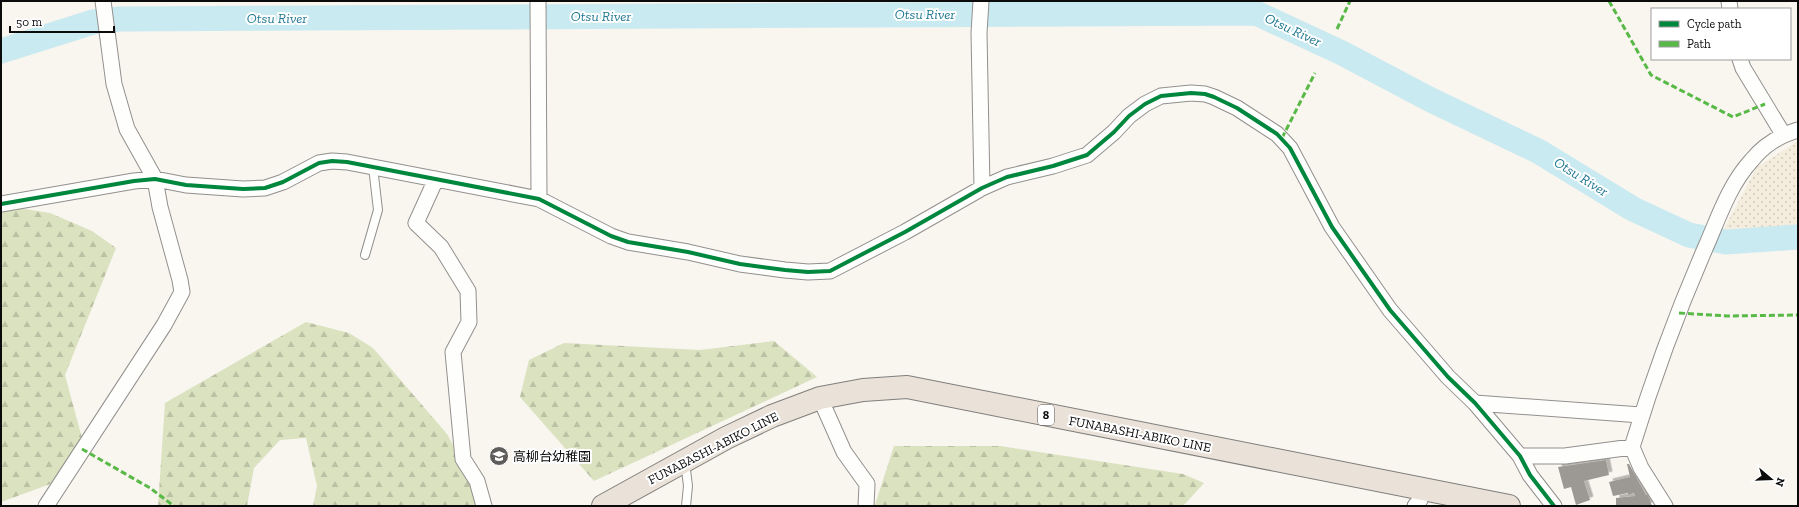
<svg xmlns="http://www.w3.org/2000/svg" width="1799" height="507" viewBox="0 0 1799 507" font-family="'Zilla Slab','Noto Sans JP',serif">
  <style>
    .farmland { fill: url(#farmland-dots) }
    .forest { fill: url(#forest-firs) }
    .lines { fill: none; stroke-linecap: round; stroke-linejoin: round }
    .stream { stroke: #c9eaf0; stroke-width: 4 }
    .river { stroke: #c9eaf0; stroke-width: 25 }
    .building { fill: #9c9995; filter: url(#shadow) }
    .lane-casing { stroke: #92908e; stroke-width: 10 }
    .street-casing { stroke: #92908e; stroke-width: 17 }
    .primary-casing { stroke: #7f7e7b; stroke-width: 24 }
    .lane { stroke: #fefefd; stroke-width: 8 }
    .street { stroke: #fefefd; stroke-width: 15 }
    .primary { stroke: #eae2d9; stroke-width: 22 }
    .quiet { stroke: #58b947; stroke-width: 3; stroke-dasharray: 6 3; stroke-linecap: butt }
    .cycleway-casing { stroke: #fff; stroke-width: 6 }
    .cycleway { stroke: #00873e; stroke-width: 4 }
    .labels { text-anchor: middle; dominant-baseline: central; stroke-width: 4; stroke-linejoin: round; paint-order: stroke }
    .shield { fill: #fff; stroke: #545454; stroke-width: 1 }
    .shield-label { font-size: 12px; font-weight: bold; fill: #0b0b0b }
    .street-label { font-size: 13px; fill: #0b0b0b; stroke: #fff }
    .poi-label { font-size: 13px; fill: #0b0b0b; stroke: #fff; text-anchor: start }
    .water-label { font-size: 14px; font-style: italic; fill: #217890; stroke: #fff }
  </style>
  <defs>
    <pattern id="farmland-dots" width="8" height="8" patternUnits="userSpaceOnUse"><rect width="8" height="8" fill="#f4eddd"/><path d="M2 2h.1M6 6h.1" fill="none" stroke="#d0cabc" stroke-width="1.8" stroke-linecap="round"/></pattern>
    <pattern id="forest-firs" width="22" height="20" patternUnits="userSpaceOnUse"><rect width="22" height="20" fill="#dae2c0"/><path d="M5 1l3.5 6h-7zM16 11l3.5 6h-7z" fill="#bac1a4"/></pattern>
    <filter id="shadow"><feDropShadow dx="3.5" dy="-3.5" stdDeviation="0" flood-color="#0004"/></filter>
  </defs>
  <rect width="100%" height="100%" fill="#f9f5ef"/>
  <!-- farmland -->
  <path class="farmland" d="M1798,141v86l-74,2 33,-62z"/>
  <!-- forest -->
  <path class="forest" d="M5,206l45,7 42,18 24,17 -51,127 17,63 -29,45 -52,19v-295z
    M306,322l43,11 24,15 74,86 27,49 4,23h-165l4,-20 -11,-48 -26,2 -26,28 -7,38h-89l7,-103z
    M774,341l43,36 -223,104 -74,-84 9,-37 35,-17 136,7z
    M894,446h106l183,28 21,9 -21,23 -308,-1z"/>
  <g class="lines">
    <!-- stream -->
    <path class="stream" d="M1241,1l15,12"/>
    <!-- river -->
    <path class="river" d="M1,51l92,-29 26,-3 1137,-6 86,40 89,47 107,51 95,58 56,26 37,7 72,-5"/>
  </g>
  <!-- building -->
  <path class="building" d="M1606,460l3,15 -25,6 6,19 -14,5 -5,-18 -7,2 -6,-22z
    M1627,464h2l17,31h2l2,5 2,6h-36v-8l19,-2 -1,-3 -6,2v-2l-15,3 -4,-14 21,-5z"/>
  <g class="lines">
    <defs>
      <path id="lane" d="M365,255l13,-45 -5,-43
        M685,462l3,24 -2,20"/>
      <path id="street" d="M538,1l1,198
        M981,1l-2,32 3,155
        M1729,1l1,8
        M1740,59l3,9 40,66
        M436,179l-20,44 25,24 27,44 1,31 -16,30 10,107 14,22 7,25
        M1,204l133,-23 21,-2 31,6 57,4 22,-1 18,-6 36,-19 13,-2 15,1 192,37 72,37 17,6 60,10 52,12 45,6 23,2 22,-1 75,-39 77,-44 25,-11 46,-11 34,-11 27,-23 15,-16 16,-12 16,-8 30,-3 14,1 9,3 23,11 40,26 13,14 42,79 58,83 58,67 27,26 45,53 10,19 24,31
        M820,398l24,54 23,32 -1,22
        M1475,403l166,12
        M1520,456h45l67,-9
        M46,506l118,-181 18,-33 -2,-12 -20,-73 -5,-28 -28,-50 -13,-45 -11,-83
        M1415,506l5,-6 1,-11
        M1665,506l-24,-38 -9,-21c21,-69 46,-137 75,-203 12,-28 23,-60 44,-83 13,-16 27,-25 47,-31"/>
      <path id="primary" d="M603,506l123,-68 46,-22 48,-18 43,-8 44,-3 602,119"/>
    </defs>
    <!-- lane casing -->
    <use href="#lane" class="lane-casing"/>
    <!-- street casing -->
    <use href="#street" class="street-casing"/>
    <!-- primary casing -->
    <use href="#primary" class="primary-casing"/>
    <!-- lane -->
    <use href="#lane" class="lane"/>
    <!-- street -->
    <use href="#street" class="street"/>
    <!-- primary -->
    <use href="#primary" class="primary"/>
    <!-- quiet -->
    <path class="quiet" d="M1609,1l42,74 82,42 32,-13
      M1337,29l13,-28
      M1282,138l33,-65
      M1679,313l48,3 71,-1
      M82,449l68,39 24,18"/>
    <defs>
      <path id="cycleway" d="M1,204l133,-23 21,-2 31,6 57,4 22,-1 18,-6 36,-19 13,-2 15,1 192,37 72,37 17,6 60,10 52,12 45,6 23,2 22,-1 75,-39 77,-44 25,-11 46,-11 34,-11 27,-23 15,-16 16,-12 16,-8 30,-3 14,1 9,3 23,11 40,26 13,14 42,79 58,83 58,67 27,26 45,53 10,19 24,31"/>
    </defs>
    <!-- cycleway casing -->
    <use href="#cycleway" class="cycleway-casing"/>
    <!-- cycleway -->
    <use href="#cycleway" class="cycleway"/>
  </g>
  <!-- icons -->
  <defs>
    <symbol id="school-disc" viewBox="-11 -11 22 22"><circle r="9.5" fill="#5e5d5b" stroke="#fff"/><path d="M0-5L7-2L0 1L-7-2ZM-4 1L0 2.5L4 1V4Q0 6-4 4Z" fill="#fff"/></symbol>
  </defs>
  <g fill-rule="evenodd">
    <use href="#school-disc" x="488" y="445" width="22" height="22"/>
  </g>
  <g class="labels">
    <!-- shield labels -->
    <rect class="shield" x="1038" y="405" width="16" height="20" rx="3"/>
    <g class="shield-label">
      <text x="1046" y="415">8</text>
    </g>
    <!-- street labels -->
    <g class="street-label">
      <text transform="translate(1140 434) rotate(11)">FUNABASHI-ABIKO LINE</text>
      <text transform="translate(713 448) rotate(-27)">FUNABASHI-ABIKO LINE</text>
    </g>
    <!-- poi labels -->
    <g class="poi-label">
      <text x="513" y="456">高柳台幼稚園</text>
    </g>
    <!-- water labels -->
    <g class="water-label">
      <text x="925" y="14">Otsu River</text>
      <text x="601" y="16">Otsu River</text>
      <text x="277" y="18">Otsu River</text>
      <text transform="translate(1293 30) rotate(25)">Otsu River</text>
      <text transform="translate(1581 177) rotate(32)">Otsu River</text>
    </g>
  </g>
  <!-- border -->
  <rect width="1799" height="507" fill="none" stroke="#0b0b0b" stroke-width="4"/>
  <!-- legend -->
  <rect x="1651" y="8" width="140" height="52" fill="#ffffff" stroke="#9d9d9d"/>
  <rect x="1659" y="21" width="20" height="6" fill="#00873e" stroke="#9d9d9d"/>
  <text x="1687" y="28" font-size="12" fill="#0b0b0b">Cycle path</text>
  <rect x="1659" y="41" width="20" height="6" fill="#58b947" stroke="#9d9d9d"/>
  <text x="1687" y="48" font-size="12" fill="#0b0b0b">Path</text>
  <!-- north arrow -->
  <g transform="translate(1771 479) rotate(109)" stroke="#ffffff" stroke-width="3" paint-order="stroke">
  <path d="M0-3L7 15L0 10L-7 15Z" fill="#0b0b0b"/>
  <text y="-6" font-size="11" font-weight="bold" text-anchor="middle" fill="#0b0b0b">N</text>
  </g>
  <!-- scale -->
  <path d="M10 26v6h104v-6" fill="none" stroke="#0b0b0b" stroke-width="2"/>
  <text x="16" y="26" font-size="12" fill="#0b0b0b" stroke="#ffffff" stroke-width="3" paint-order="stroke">50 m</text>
</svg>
